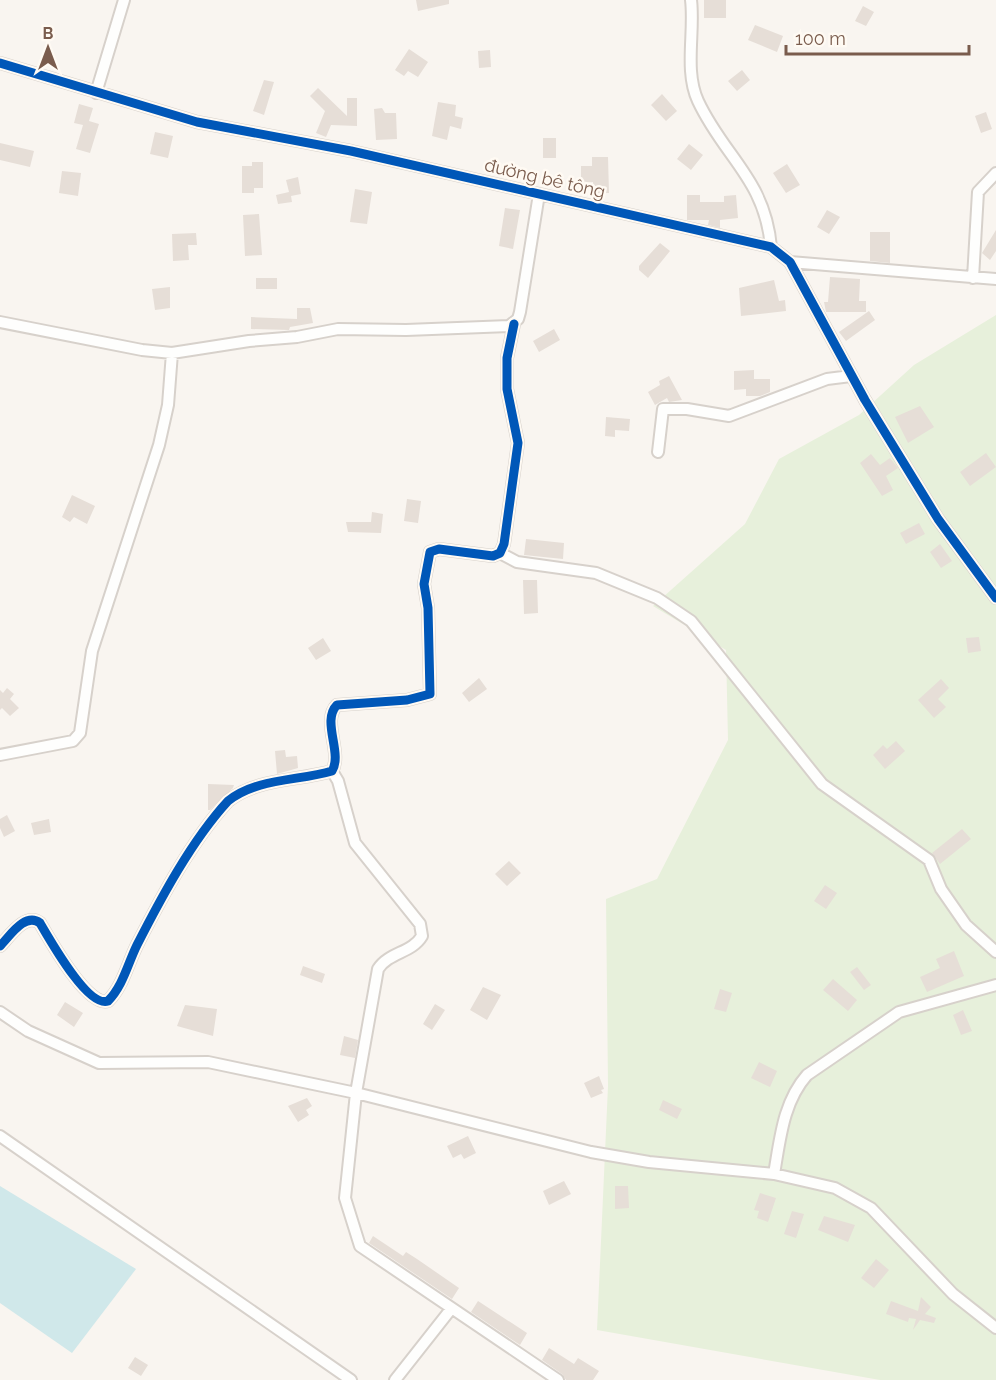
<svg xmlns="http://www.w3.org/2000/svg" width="996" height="1380" viewBox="0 0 996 1380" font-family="Raleway,sans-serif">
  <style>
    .green { fill: #e7f0db }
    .water { fill: #d0e8ea }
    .building { fill: #e6ded7 }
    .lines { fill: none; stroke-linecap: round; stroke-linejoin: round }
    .street-casing { stroke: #d7d1cb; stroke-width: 14 }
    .street { stroke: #fefefd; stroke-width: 10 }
    .cycleway-casing { stroke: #fffaf3; stroke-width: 13 }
    .cycleway { stroke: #0057b8; stroke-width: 9 }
    .labels { text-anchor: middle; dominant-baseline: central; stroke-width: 5; stroke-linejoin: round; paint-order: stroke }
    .street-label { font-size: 18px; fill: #7a5c4d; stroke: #fffaf3 }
  </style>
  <rect width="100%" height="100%" fill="#f9f5f0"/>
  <!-- green -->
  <path class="green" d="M996,315v1065h-116l-283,-50 11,-244 -2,-187 51,-20 71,-139 -2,-90 -73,-44 92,-82 34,-65 80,-44 55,-50z"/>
  <!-- water -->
  <path class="water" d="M0,1186l136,83 -64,84 -72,-50z"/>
  <!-- building -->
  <path class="building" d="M416,0h33v4l-31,7z
    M704,0h22v18h-22z
    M863,6l11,6 -8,14 -11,-5z
    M755,25l28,11 -6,16 -29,-12z
    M409,49l19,13 -10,15 -10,-6 -4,5 -9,-6z
    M490,50l1,17 -12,1 -1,-17z
    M742,70l8,10 -13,11 -9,-10z
    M264,80l10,2 -10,33 -11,-4z
    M318,88l29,28v-18h10v28l-26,-1 -5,12 -10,-4 9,-22 -15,-15z
    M662,94l15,17 -11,10 -15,-16z
    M438,102l18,3 -1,11 8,2 -2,11 -11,-3 -3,14 -15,-4z
    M79,104l14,4 -4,13 10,3 -9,29 -14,-4 7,-24 -9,-2z
    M382,108l3,5h11l1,26 -21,1 -2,-31z
    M986,112l6,17 -11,4 -6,-17z
    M155,132l18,4 -5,22 -18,-4z
    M543,138h13v20h-13z
    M0,143l34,8 -4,16 -30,-7z
    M689,144l14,11 -12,15 -14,-11z
    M592,157h16l1,36h-16v-11l-12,1v-17h11z
    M252,162h11v26h-9v5h-12v-27h10z
    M787,164l13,21 -14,8 -13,-20z
    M62,171l19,2 -3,23 -19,-3z
    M298,177l3,17 -10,2 1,6 -14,2 -2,-9 13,-3 -3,-12z
    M355,189l17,3 -5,32 -17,-2z
    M687,195h13v7h24v-6l12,-1 2,23 -18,2v8l-12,-3 1,-5h-22z
    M505,208l15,2 -7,39 -14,-3z
    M827,210l13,7 -11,17 -12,-7z
    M259,214l3,41 -17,1 -2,-41z
    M996,230v21l-6,9 -8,-7z
    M870,232h20v31l-20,-2z
    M196,233l1,12h-9l1,15 -16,1 -1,-27z
    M660,243l10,8 -22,27 -9,-8v-4z
    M830,277l30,2 -1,22h7v11h-40l-2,-10h4z
    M256,278h21v11h-21z
    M774,280l5,21 6,-1 1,11 -45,5 -2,-28z
    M170,287v21l-15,2 -3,-21z
    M297,308h13l3,15 -23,4 -1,3 -38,-1v-12l46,2z
    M869,311l6,9 -29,21 -7,-9z
    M554,329l6,11 -21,12 -6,-11z
    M754,370v9h16v13l-10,4h-14v-7l-12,1v-19z
    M669,376l13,24 -13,2 -2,-4 -12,7 -7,-13 12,-7 -1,-4z
    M920,406l14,21 -26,16 -13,-26z
    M606,417l24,2 -1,12 -14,-1v7l-10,-1z
    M986,453l10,14 -26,19 -10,-14z
    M871,454l9,11 10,-7 8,10 -12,8 7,14 -11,6 -22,-33z
    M72,495l23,11 -8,18 -13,-7 -4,5 -8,-5z
    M407,499l14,2 -3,22 -14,-2z
    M372,512l11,2 -2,19 -33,-1 -2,-10h25z
    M919,523l6,11 -19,10 -6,-11z
    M526,539l38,4 -1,16 -39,-4z
    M940,544l12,17 -11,7 -11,-16z
    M523,580h14l1,33 -14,1z
    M979,637l2,14 -13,2 -2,-15z
    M323,638l8,13 -15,9 -8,-12z
    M479,678l8,11 -18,13 -7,-9z
    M941,679l8,9 -11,11 8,8 -12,11 -16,-18z
    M7,688l7,6 -4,5 9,9 -9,8 -8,-8 -2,2v-20l3,3z
    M896,741l9,10 -20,18 -12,-14 10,-10 4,4z
    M285,750l1,7 11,-1 1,12 -21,6 -2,-23z
    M208,784l26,1 -1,3 -23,22h-2z
    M7,815l8,16 -11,6 -4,-9v-9z
    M49,819l2,13 -17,3 -3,-12z
    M962,829l9,10 -31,25 -8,-11z
    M509,861l12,12 -14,13 -12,-12z
    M825,885l12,8 -11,16 -12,-8z
    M954,951l10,25 -37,16 -7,-15 20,-9 -4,-9z
    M303,966l22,8 -3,9 -22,-8z
    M857,967l14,18 -7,5 -14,-18z
    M833,979l24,21 -9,11 -25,-21z
    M483,987l18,8 -14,25 -17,-10z
    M720,989l12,4 -6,19 -12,-3z
    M65,1002l18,11 -9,14 -17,-12z
    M435,1004l10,6 -13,20 -9,-6z
    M185,1005l32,4 -4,27 -36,-10z
    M963,1010l9,21 -11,4 -8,-20z
    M344,1036l14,4 -3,18 -15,-3z
    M759,1062l18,9 -7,16 -19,-9z
    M599,1076l5,13 -3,1 2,3 -12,5 -7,-15z
    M307,1098l5,8 -6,4 3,5 -11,7 -10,-16z
    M663,1100l19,9 -5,10 -18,-9z
    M468,1136l8,17 -12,6 -3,-5 -8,4 -6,-12z
    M564,1181l7,13 -22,11 -6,-14z
    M615,1186h13l1,22 -14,1z
    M760,1193l16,5 -8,24 -11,-4 2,-7 -5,-1z
    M792,1211l12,3 -8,24 -12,-4z
    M824,1216l31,9 -7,17 -30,-12z
    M373,1236l30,20 3,-4 11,7 42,29 -7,11 -83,-56z
    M876,1259l13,11 -15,18 -13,-10z
    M921,1297l10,10 -6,7 11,4 -2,5 -14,-3 -7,10 3,-11 -7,-1 -1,4 -22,-8 5,-13 27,10z
    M478,1301l49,32 -7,12 -49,-33z
    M549,1348l25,16 4,-6 21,13 -6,9h-27l-4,-6 -20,-14z
    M135,1357l13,8 -7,11 -13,-8z"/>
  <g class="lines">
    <defs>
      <path id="street" d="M691,0c4,32 -7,71 7,101 26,56 67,78 73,146
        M0,63l197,59 154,29 420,96 19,15 75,138 73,119 58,79
        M96,93l28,-93
        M790,262l206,17
        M973,278l5,-86 18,-19
        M0,322l142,28 30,3 77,-12 48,-4 41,-8 68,1 103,-4 9,-7 2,-7 19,-118
        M658,452l5,-43h24l42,7 98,-37 24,-3
        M500,553l17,9 79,11 61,25 34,23 131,163 107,76 12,29 25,36 30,27
        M0,755l73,-14 7,-8 12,-82 67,-206 9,-40 4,-52
        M332,771l6,10 17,62 65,81 2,12c-10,17 -33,16 -44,33l-22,124 235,59 58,10 125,12 61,14 36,20 82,86 43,34
        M0,946c10,-10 25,-34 40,-23 10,17 48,85 68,78 15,-15 20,-38 29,-56 24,-47 55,-105 91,-144 29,-23 70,-20 104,-30 11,-18 -11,-50 5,-66l70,-5 23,-6 -2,-86 -4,-24 6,-32 9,-3 54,7 7,-3 4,-9 14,-101 -11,-54v-31l7,-34
        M0,1012l28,19 71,32 109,-1 148,31 -11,105 15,48 198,134
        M0,1136l351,244
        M774,1174c6,-34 9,-72 33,-99l92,-63 97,-27
        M395,1380l56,-71"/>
    </defs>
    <!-- street casing -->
    <use href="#street" class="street-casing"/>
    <!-- street -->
    <use href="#street" class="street"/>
    <defs>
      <path id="cycleway" d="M0,63l197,59 154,29 420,96 19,15 75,138 73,119 58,79
        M0,946c10,-10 25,-34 40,-23 10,17 48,85 68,78 15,-15 20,-38 29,-56 24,-47 55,-105 91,-144 29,-23 70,-20 104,-30 11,-18 -11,-50 5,-66l70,-5 23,-6 -2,-86 -4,-24 6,-32 9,-3 54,7 7,-3 4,-9 14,-101 -11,-54v-31l7,-34"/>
    </defs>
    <!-- cycleway casing -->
    <use href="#cycleway" class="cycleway-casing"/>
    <!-- cycleway -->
    <use href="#cycleway" class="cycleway"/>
  </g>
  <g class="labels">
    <!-- street labels -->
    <g class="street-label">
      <text transform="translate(545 178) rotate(13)">đường bê tông</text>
    </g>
  </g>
  <!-- north arrow -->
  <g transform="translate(48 48)" stroke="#fffaf3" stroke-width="4.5" paint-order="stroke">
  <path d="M0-4.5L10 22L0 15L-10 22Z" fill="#7a5c4d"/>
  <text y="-9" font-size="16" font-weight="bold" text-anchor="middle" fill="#7a5c4d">B</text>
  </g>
  <!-- scale -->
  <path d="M786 45v9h183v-9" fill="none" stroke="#7a5c4d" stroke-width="3"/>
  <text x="795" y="45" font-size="18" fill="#7a5c4d" stroke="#fffaf3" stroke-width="4.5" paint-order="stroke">100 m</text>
</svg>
